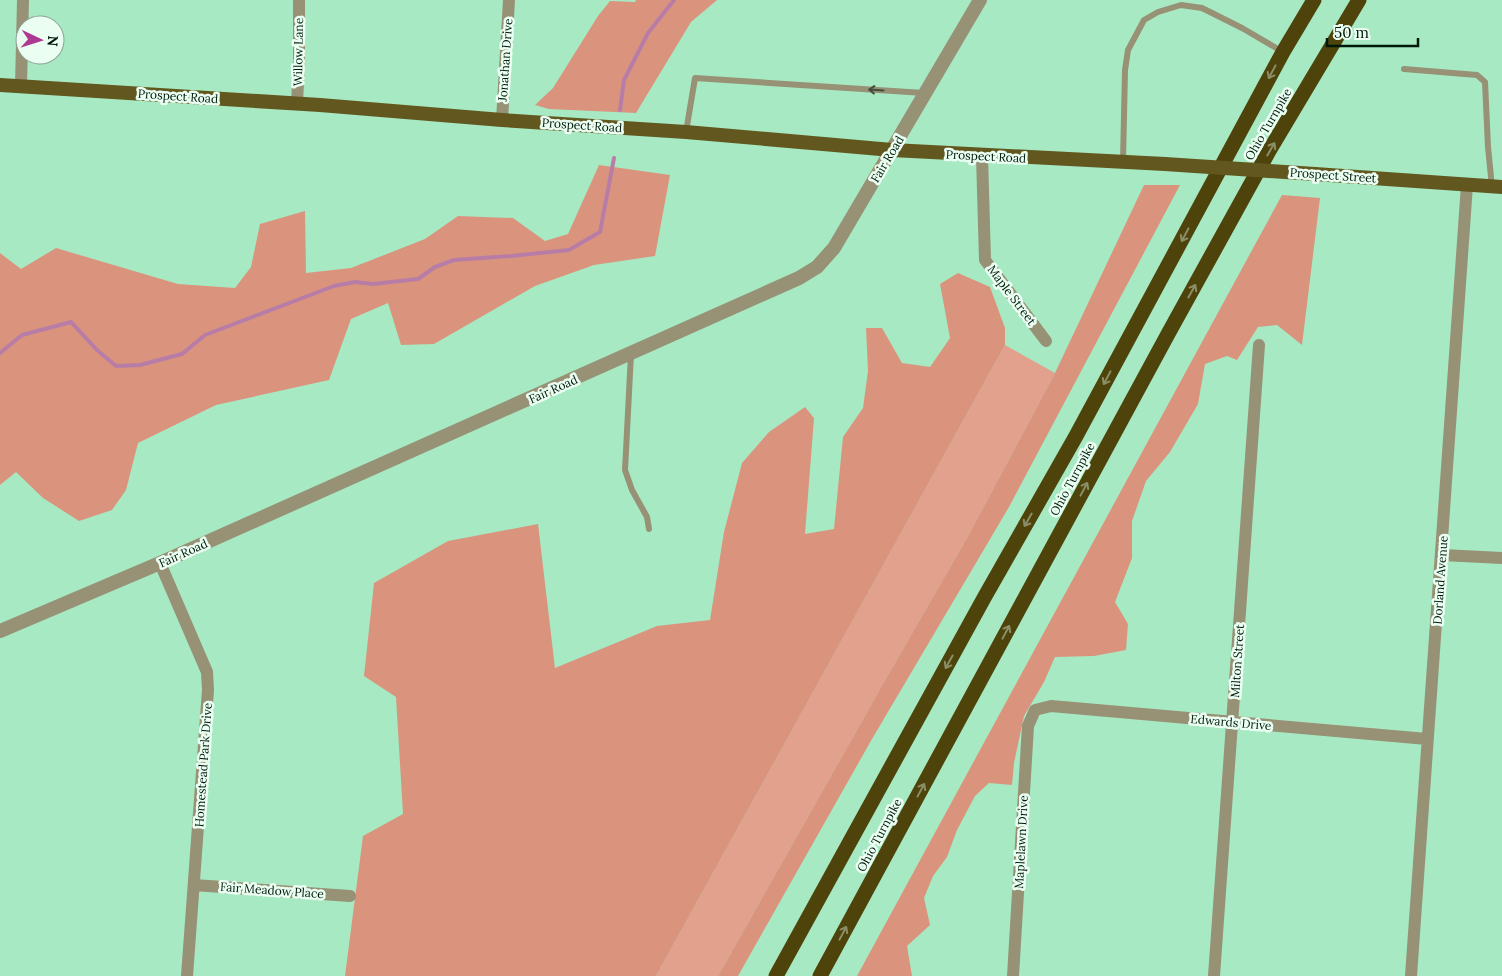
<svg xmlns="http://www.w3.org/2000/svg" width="1502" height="976" viewBox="0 0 1502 976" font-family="Lora,serif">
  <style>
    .green { fill: #e1a18c }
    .forest { fill: #da947e }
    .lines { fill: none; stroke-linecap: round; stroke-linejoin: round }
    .stream { stroke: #b87da6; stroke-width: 4 }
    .service { stroke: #979175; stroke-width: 6 }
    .minor { stroke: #979175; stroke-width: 12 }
    .tertiary { stroke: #979175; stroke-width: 14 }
    .primary { stroke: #62571e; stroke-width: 14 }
    .motorway { stroke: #4d430b; stroke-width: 15 }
    .primary-bridge { stroke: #62571e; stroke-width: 14 }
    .oneway { stroke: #8c8e67 }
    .oneway2 { stroke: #444e3b }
    .labels { text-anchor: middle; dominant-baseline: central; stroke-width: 5; stroke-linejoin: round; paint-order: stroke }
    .street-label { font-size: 12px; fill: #00180b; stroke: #ebfef2 }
  </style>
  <rect width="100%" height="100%" fill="#a7e9c3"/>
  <!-- green -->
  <path class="green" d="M1005,345l50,28 -88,165 -79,137 -170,301h-62z"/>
  <!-- forest -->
  <path class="forest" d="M636,0h81l-26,22 -55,91 -87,-4 -14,-4 18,-17 45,-72 12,-15 25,1z
    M599,165l71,10 -15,81 -61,9 -59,21 -101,58 -33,1 -13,-42 -37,16 -22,61 -113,25 -78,38 -12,47 -14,20 -33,11 -36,-23 -27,-26 -16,13v-232l21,16 35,-21 122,36 57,4 16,-21 9,-43 45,-13 1,62 45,-5 74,-29 33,-23 55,2 32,23 23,-7z
    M1144,185h36l-171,322 -137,232 -134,237h-20l170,-301 79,-137 88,-165z
    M1282,195l38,3 -18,147 -25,-20 -19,2 -21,33 -10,-4 -22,8 -7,40 -28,48 -24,29 -14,40v37l-17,44 13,22 -2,26 -32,6 -39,1 -11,25 -20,34 -10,47 -2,22 -23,-2 -14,13 -18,34 -10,27 -14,19 -9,22 6,27 -23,21 5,30h-55z
    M958,273l32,14 15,41v17l-349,631h-311l18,-140 40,-22 -7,-117 -32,-21 10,-93 74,-42 90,-17 17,144 102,-42 53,-6 14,-88 18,-69 27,-31 36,-25 9,11 -9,116 29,-5 9,-92 20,-29 5,-37 -2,-43h16l20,35 28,4 20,-29 -10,-54z"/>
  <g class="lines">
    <!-- stream -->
    <path class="stream" d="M620,110l4,-30 24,-47 26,-33
      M0,353l22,-18 49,-13 26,28 19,16 24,-1 42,-11 23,-19 129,-49 21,-4 18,2 45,-5 17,-12 19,-7 57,-4 58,-6 31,-18 14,-74"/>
    <!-- service -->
    <path class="service" d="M1404,69l73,6 8,7 3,65 4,40
      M686,132l9,-54 229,15
      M1123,161l2,-91 3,-20 16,-30 14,-8 23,-7 21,3 40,20 41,24
      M631,354l-6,116 7,20 15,27 2,12"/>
    <!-- minor -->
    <path class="minor" d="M21,86l2,-86
      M297,104l2,-44v-60
      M502,120l7,-120
      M982,156l3,104 61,81
      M1442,555l60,3
      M160,563l47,109 1,18 -21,286
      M194,885l156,11
      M1013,976l15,-250 7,-16 16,-4 376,33
      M1214,976l45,-631
      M1411,976l56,-791"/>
    <!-- tertiary -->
    <path class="tertiary" d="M0,631l160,-68 639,-285 18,-11 17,-19 146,-248"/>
    <!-- primary -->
    <path class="primary" d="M0,85l320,20 182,15 184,12 206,18 273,14
      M1315,174l187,13"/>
    <!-- motorway -->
    <path class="motorway" d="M776,976l208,-378 92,-162 207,-384 31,-52
      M820,976l348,-642 101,-183 90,-151"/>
    <!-- primary-bridge -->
    <path class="primary-bridge" d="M1165,164l150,10"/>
  </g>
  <!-- one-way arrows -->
  <defs><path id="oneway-shaft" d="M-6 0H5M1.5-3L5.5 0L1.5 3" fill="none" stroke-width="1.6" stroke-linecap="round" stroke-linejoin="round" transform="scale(1.25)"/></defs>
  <g class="oneway">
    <use href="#oneway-shaft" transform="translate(1272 72) rotate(118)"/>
    <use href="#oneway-shaft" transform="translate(1271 149) rotate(-60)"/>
    <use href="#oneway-shaft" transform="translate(1185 235) rotate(118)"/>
    <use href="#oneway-shaft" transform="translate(1192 291) rotate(-61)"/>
    <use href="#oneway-shaft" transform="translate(1107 378) rotate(118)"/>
    <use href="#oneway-shaft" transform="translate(1084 489) rotate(-62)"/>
    <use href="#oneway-shaft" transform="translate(1028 520) rotate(120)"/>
    <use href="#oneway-shaft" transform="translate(1006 632) rotate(-62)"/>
    <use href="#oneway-shaft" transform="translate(949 662) rotate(119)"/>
    <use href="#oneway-shaft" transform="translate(921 790) rotate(-62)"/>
    <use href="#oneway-shaft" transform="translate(843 933) rotate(-62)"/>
  </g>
  <use class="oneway2" href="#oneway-shaft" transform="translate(876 90) rotate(-176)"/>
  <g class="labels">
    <!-- street labels -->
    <g class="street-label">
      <text transform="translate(298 52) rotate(-89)">Willow Lane</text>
      <text transform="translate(505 60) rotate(-86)">Jonathan Drive</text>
      <text transform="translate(178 96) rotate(4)">Prospect Road</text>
      <text transform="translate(1268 124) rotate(-60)">Ohio Turnpike</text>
      <text transform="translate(582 125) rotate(4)">Prospect Road</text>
      <text transform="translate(986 156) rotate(3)">Prospect Road</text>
      <text transform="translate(887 159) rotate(-59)">Fair Road</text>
      <text transform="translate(1333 175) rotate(4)">Prospect Street</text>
      <text transform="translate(1012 295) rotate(53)">Maple Street</text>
      <text transform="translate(553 389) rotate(-24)">Fair Road</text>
      <text transform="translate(1072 479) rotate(-62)">Ohio Turnpike</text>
      <text transform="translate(183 553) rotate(-24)">Fair Road</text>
      <text transform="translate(1440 580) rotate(-86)">Dorland Avenue</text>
      <text transform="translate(1237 661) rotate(-86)">Milton Street</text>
      <text transform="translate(1231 722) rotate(5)">Edwards Drive</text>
      <text transform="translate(203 765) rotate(-86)">Homestead Park Drive</text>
      <text transform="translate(879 835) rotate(-62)">Ohio Turnpike</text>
      <text transform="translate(1021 842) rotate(-87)">Maplelawn Drive</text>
      <text transform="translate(272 890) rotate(4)">Fair Meadow Place</text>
    </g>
  </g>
  <!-- north arrow -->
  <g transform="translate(40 40) rotate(94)"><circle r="24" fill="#ebfef2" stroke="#8da296"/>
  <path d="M0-4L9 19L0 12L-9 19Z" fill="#ae3992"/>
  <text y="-8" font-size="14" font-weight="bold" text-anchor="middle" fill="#00180b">N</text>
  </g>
  <!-- scale -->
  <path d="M1327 38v8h91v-8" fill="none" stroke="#00180b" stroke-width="2.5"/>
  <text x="1334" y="38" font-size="15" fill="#00180b" stroke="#ebfef2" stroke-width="4" paint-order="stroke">50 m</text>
</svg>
